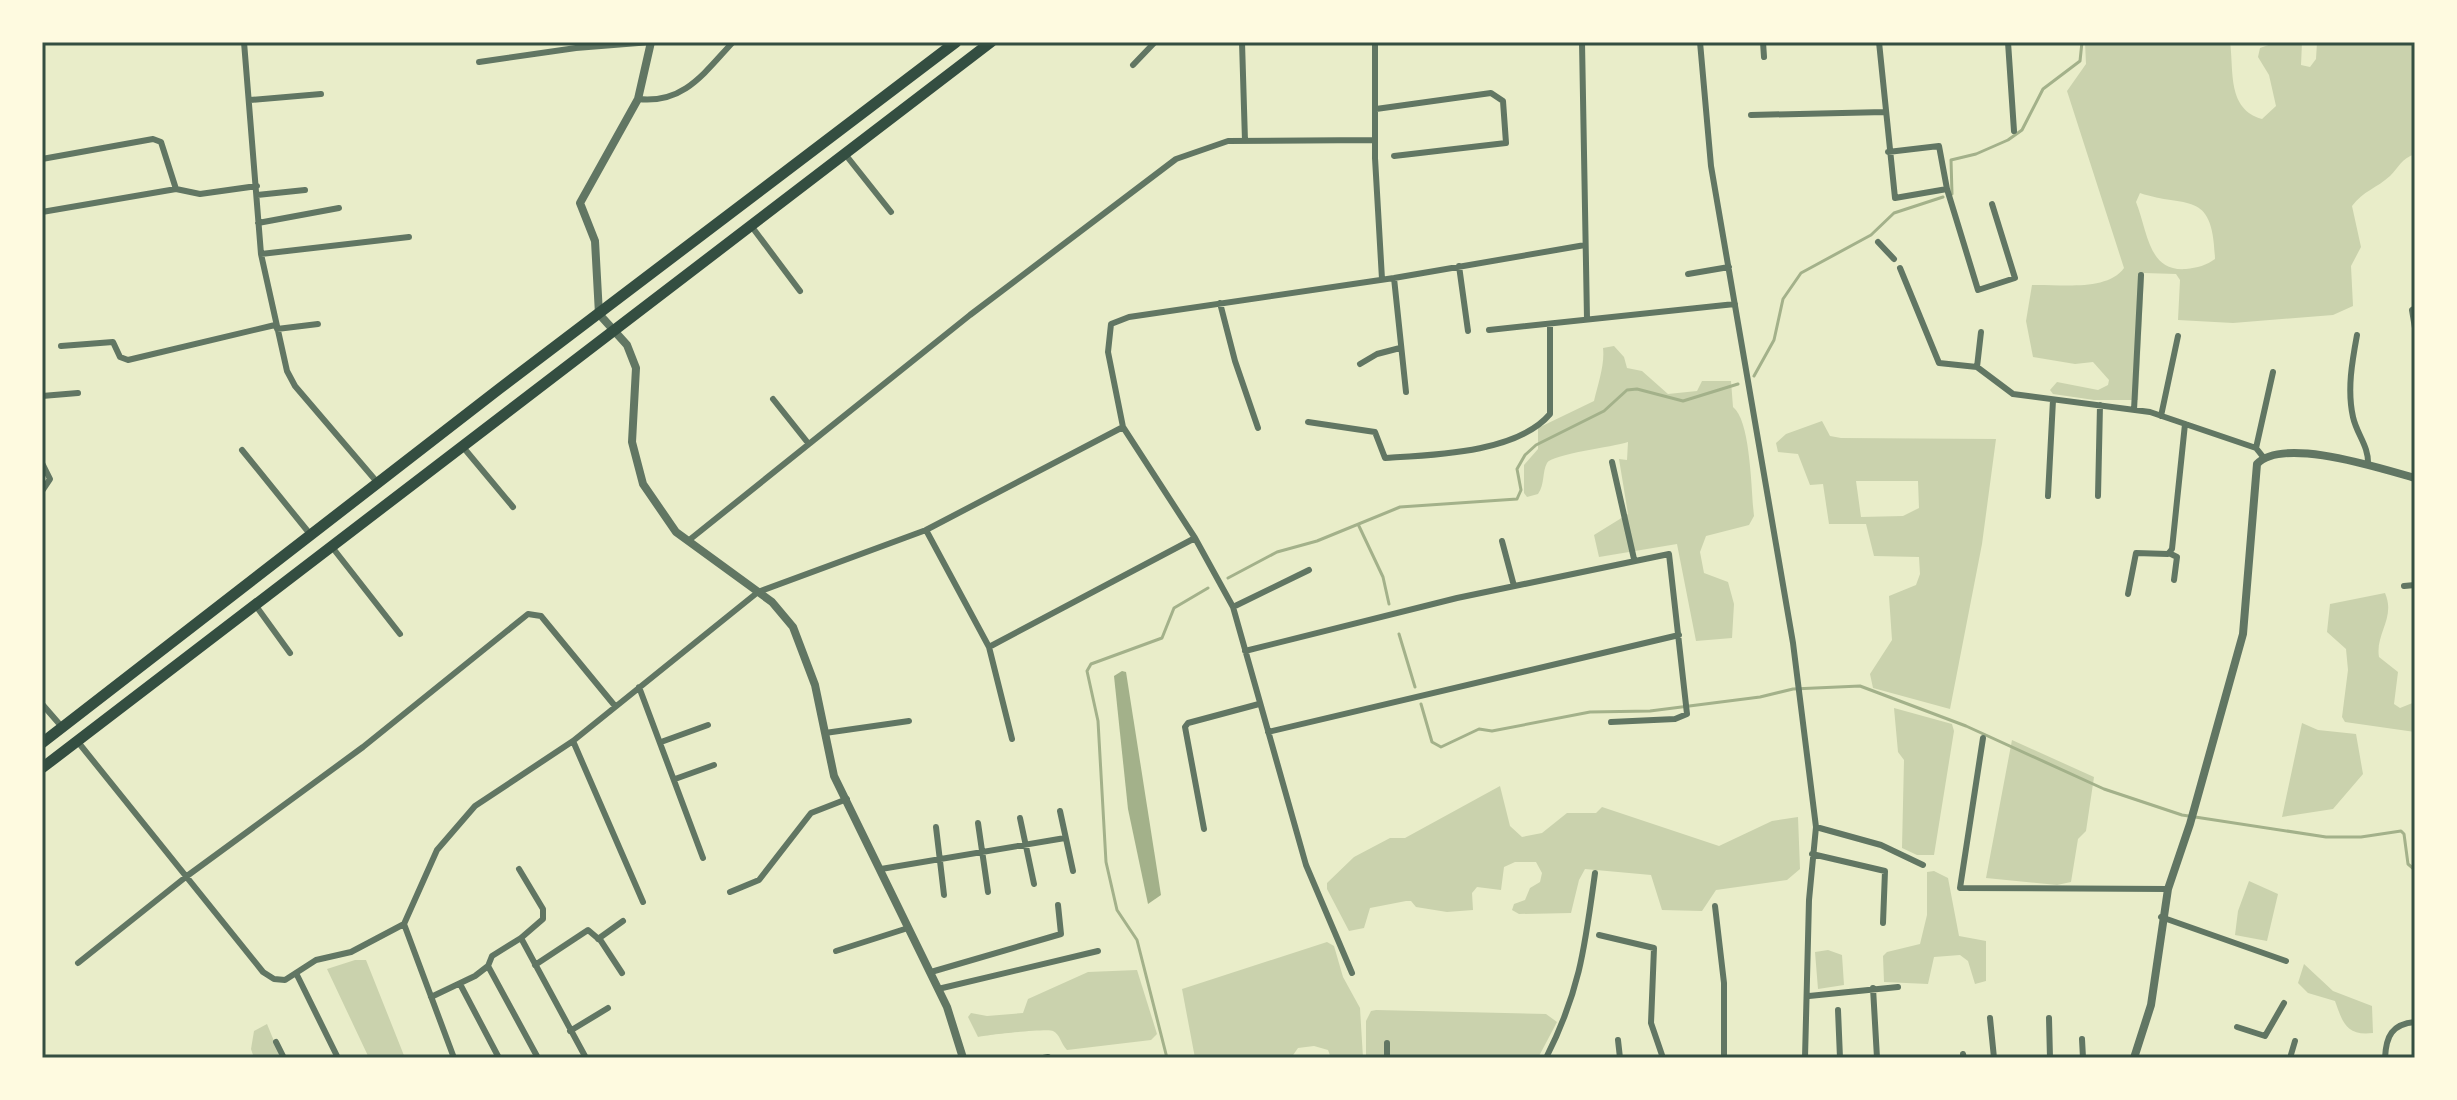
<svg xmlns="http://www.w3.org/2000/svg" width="2457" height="1100" viewBox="0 0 2457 1100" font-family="'IBM Plex Sans',sans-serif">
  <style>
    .green { fill: #cad2ad; fill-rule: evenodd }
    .water { fill: #a3b18a }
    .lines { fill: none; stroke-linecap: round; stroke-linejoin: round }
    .stream { stroke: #a3b18a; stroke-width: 3 }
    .minor { stroke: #617663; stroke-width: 6 }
    .tertiary { stroke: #617663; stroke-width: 8 }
    .trunk { stroke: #344e41; stroke-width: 11 }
    .neatline { fill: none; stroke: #344e41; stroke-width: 3 }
  </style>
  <rect width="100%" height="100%" fill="#e9edc9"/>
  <!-- green -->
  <path class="green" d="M2085,42h145c4,29 -3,67 32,77l14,-13 -7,-31 -11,-18 2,-9 17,-6h25l-1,23 9,2 6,-8 1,-17h98v112c-14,5 -16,13 -25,22 -13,12 -27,15 -38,30l9,41 -10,19 2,40 -20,9 -100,8 -55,-3 2,-40 -4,-6 -32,-1 -6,127h-44l-41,-6 -3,-4 7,-8 41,8 10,-5 1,-5 -16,-18 -18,2 -42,-7 -7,-36 6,-36c26,-1 75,7 92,-17l-57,-177 19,-27zM2140,193c47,16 73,-5 75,66 -8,6 -18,9 -29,10 -38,3 -38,-37 -50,-67z
    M1614,346l10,11 3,11 15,3 26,23 29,-3 5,-10h29l2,26c18,14 18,83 21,109l-5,9 -43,11 -6,16 4,21 24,9 6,22 -2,34 -36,3 -19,-97 -78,13 -5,-22 34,-21 -9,-55 8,1 1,-18c-15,5 -76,12 -81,21 -5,9 -2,21 -9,31l-11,3 -3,-4v-28l14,-16v-21l56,-27c4,-17 11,-37 9,-53z
    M1822,421l8,15 11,2 155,1 -14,105 -32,165 -77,-21 -3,-14 22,-34 -3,-44 27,-11 4,-11 -1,-17 -45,-1 -8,-32h-37l-6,-40 -13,1 -12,-31 -20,-2 -2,-9 10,-9zM1856,481h62l1,27 -16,8 -42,1z
    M2385,593c11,25 -10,41 -6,64l19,15 -4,32 6,4 15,-6v30l-70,-10 -3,-5 6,-47 -2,-21 -19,-17 3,-28z
    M1894,708l58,16 2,7 -20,124h-17l-15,-7 2,-88 -6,-8z
    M2302,723l16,7 38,4 7,40 -30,35 -51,8z
    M2012,740l82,37 -8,54 -8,8 -7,43 -14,3 -71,-7z
    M1500,786l10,40 12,11 20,-4 25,-20h29l6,-6 117,39 53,-25 26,-4 2,52 -13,11 -71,10 -14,21 -40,-1 -11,-35 -66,-6 -6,11 -8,33 -52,1 -7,-4 2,-6 11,-4 5,-12 10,-6 2,-9 -6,-11h-21l-11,5 -3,23 -24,-3 -5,6 1,17 -26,2 -31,-5 -5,-6h-5l-36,7 -6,20 -15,3 -22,-42v-6l27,-26 36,-19h15z
    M1927,872l7,-1 14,7 11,58 27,5v40l-11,3 -7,-23 -8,-6 -26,2 -6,27 -44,-2 -1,-26 4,-4 33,-8 7,-29z
    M2249,881l29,13 -11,47 -32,-6 3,-24z
    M1327,942l7,4 9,31 17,31 3,50h-32l-3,-8 -14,-4 -16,2 -7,10h-96l-13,-69z
    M1828,950l14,5 2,30 -26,4 -3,-37z
    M355,960h11l39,98h-36l-42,-89z
    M2304,964l29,27 39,15 1,27c-27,3 -30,-10 -38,-32l-27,-8 -10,-10z
    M1137,970l20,64 -6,6 -84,10c-6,-6 -7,-16 -14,-19 -4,-3 -67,4 -75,6l-10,-20 3,-4 16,3 36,-3 5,-14 60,-27z
    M1376,1010l170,4 11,8 -19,36h-172v-37l5,-10z
    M267,1024l14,34h-27l-3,-9 3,-18z"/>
  <!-- water -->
  <path class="water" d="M1122,671l4,1 35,223 -13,9 -20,-95 -14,-133z"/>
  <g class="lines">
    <!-- stream -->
    <path class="stream" d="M1952,194l-1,-34 25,-6 32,-14 14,-10 21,-41 37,-28 2,-19
      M1754,376l20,-36 9,-41 18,-26 70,-38 23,-22 49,-16
      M1358,524l25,53 6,27
      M1228,578l49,-26 40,-11 83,-34 117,-8 4,-9 -4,-21 8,-14 11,-10 68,-34 23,-21 10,-1 46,12 55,-17
      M1399,634l16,53
      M1421,704l11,38 9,5 38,-18 13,2 98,-19 60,-1 110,-14 33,-8 67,-3 106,40 138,63 78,26 144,22h35l40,-6 3,3 4,30 7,6
      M1167,1058l-30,-118 -20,-30 -11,-48 -8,-141 -11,-50 4,-7 71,-26 12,-30 34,-20"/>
    <!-- minor -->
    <path class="minor" d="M244,42l17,212 26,117 8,15 82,96
      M1242,42l3,99
      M1375,42v116l7,121
      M1582,42l5,277
      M1700,42l11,124 82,477 23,184 -7,73 -4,158
      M1763,42l1,15
      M1879,42l16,156 52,-9
      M2008,42l6,89
      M479,62l97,-14 75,-6
      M1133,65l22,-23
      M638,99c46,5 66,-26 95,-57
      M250,100l71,-6
      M1376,109l115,-16 12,8 3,42 -112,13
      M1751,115l134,-3
      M1888,152l51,-6 8,43 31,101 37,-12 -23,-74
      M845,154l46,58
      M42,159l111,-20 8,3 15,47
      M257,195l48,-5
      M42,212l134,-23 24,5 57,-8
      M258,223l81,-15
      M752,227l48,64
      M1878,242l16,17
      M261,254l148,-17
      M1459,266l9,65
      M1900,268l39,95 38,4 36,27 137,18 106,36 8,10
      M1688,274l41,-7
      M1394,278l12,114
      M1220,303l15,58 23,67
      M2415,308l-3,2 3,18
      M277,329l41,-5
      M1489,330l246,-26
      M2357,335c-5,27 -10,55 -4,82 4,18 16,29 15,48
      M61,346l52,-4 7,15 8,3 147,-35
      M1360,364l17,-10 23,-6
      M1977,367l4,-35
      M42,396l36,-3
      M773,399l35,44
      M2134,410l7,-135
      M2161,416l17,-80
      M1308,422l67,10 10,26c48,-3 132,-5 165,-44v-90
      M463,447l50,60
      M2256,448l17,-76
      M242,450l68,84
      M1612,462l22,97
      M42,463l8,16 -8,12
      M2048,496l5,-96
      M2098,496l2,-91
      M926,530l63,117 23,92
      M688,541l282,-226 206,-156 52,-18 147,-1
      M1502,541l12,45
      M332,547l68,87
      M2169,553l8,4 -3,23
      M2404,586l11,-1
      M2128,594l8,-41 32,1 4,-5 13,-125
      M256,606l34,47
      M1233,607l76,-37
      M989,647l206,-109
      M1245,651l212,-53 212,-44 18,160 -12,5 -64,3
      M639,687l64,171
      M42,704l20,23
      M1268,732l411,-97
      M825,733l84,-12
      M1983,738l-23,150 208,1
      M573,741l70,161
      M78,742l185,230 11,7 11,1 31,-20 35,-8 53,-28
      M661,742l47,-17
      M675,779l39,-14
      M1060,811l13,60
      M1020,818l14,66
      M978,823l10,69
      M936,827l8,68
      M1816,827l65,18 42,20
      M1204,829l-19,-102 3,-4 71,-19
      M1812,854l73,17 -2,52
      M881,869l184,-31
      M730,892l29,-12 52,-67 36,-14
      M1715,906l9,77v75
      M2161,917l125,44
      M1599,935l55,13 -3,75 12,35
      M521,938l65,120
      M598,939l25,-18
      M836,951l72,-23
      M78,963l109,-87 176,-129 165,-133 13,2 74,90
      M535,965l53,-35 13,11 21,32
      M488,966l50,92
      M931,972l130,-38 -3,-29
      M1352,973l-46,-108 -73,-258 -38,-69 -72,-111 -15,-75 3,-28 18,-7 265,-39 191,-33
      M297,975l41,83
      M460,984l39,74
      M1873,988l4,70
      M938,989l160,-38
      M1809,996l89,-9
      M431,997l44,-21 13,-10 4,-10 29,-18 22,-19v-10l-24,-40
      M1838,1010l2,48
      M1990,1018l4,40
      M2049,1018l1,40
      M2237,1027l28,9 19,-33
      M570,1031l38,-23
      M2082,1039l1,19
      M1618,1040l2,18
      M276,1042l8,16
      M1387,1043v15
      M1963,1054l1,4
      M454,1058l-50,-134 33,-74 38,-44 98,-65 185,-149 168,-62 197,-103
      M1043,1058l5,-1
      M1546,1058c34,-67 39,-112 49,-185
      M2290,1058l5,-17
      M2385,1058c1,-22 7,-34 30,-36"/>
    <!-- tertiary -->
    <path class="tertiary" d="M651,42l-13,57 -58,104 15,38 4,73 28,31 9,23 -4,74 11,42 33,48 96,70 21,25 22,58 19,91 113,231 16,51
      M2134,1058l17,-53 17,-116 22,-65 53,-190 14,-170c26,-28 125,5 158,14"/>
    <!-- trunk -->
    <path class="trunk" d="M42,743l457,-354 457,-347
      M42,768l949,-726"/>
  </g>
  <!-- border -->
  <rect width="2457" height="1100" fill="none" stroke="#fefae0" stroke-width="88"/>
  <rect x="44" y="44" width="2369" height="1012" class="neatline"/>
</svg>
